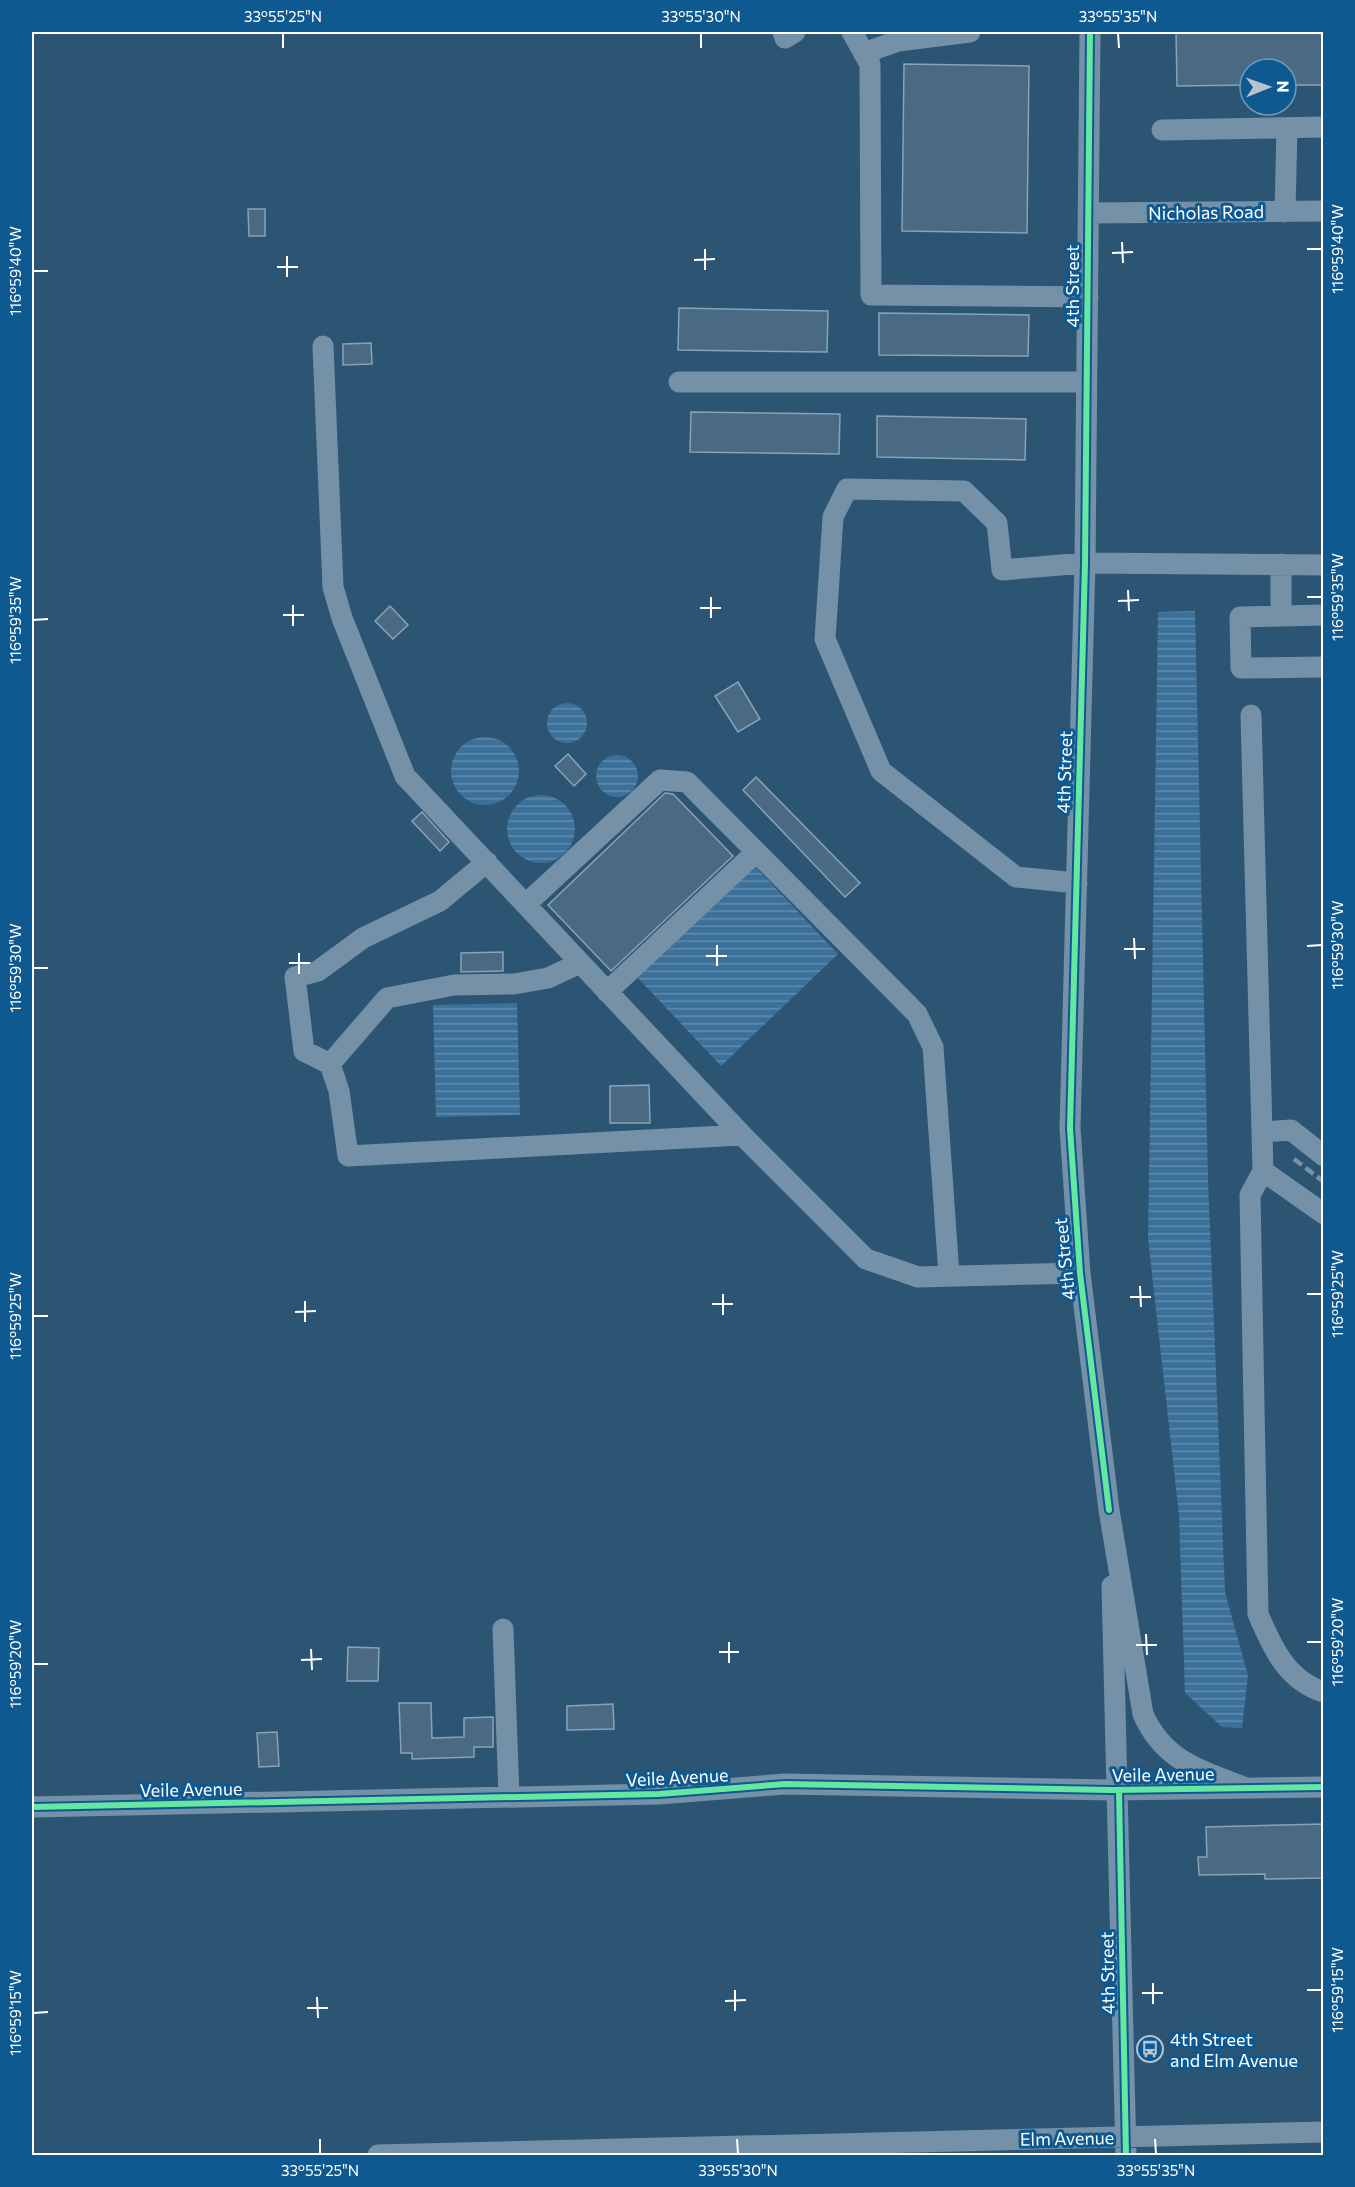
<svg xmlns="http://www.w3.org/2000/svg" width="1355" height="2187" viewBox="0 0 1355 2187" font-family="Commissioner,sans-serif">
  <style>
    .water { fill: url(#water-rules) }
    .building { fill: #4a6a83; stroke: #89a2b5; stroke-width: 1.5 }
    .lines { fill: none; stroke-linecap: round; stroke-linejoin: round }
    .minor { stroke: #7491a7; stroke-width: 21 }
    .rail { stroke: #7791a7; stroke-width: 4.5; stroke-dasharray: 10 4.5; stroke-linecap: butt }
    .cycleway-casing { stroke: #0f5991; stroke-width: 10 }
    .cycleway { stroke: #66e7a1; stroke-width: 6 }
    .ticks { fill: none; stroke: #fff; stroke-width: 2 }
    .labels { text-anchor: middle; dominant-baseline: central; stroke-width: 6; stroke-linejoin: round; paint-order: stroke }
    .street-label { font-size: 18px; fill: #fff; stroke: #0f5991 }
    .poi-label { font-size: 18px; fill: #fff; stroke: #0f5991; text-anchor: start }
    .neatline { fill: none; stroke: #fff; stroke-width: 2 }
    .ticks-label { font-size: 15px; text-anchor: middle; fill: #fff }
  </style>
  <defs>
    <pattern id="water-rules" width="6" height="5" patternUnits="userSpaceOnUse" patternTransform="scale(1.5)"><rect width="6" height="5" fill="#3b7099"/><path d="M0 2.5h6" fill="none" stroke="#628dad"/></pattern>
  </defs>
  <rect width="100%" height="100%" fill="#2c5574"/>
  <!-- water -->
  <path class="water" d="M1195,611l13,567 17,414 23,84 -6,52 -20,-1 -37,-34 -6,-178 -31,-276 10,-627z
    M547 723a20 20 0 1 1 40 0a20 20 0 1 1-40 0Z
    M451 771a34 34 0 1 1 68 0a34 34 0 1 1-68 0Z
    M596 776a21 21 0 1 1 42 0a21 21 0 1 1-42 0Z
    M507 829a34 34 0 1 1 68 0a34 34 0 1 1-68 0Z
    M753,864l85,90 -117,112 -85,-90z
    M517,1003l3,112 -84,2 -3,-112z"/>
  <!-- building -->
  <path class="building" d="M1176,32h147v53h-37v-16h-36v16l-73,1z
    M904,64l125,2 -2,167 -125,-2z
    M248,209h17v27h-16z
    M679,308l149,3 -1,41 -149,-2z
    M879,313l150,2 -1,41 -149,-1z
    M371,343l1,21 -29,1v-21z
    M691,412l149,2 -1,40 -149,-2z
    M877,416l149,3 -1,41 -148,-3z
    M390,606l18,19 -15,14 -18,-18z
    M738,682l22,37 -22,13 -23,-36z
    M568,754l18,20 -12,12 -19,-20z
    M756,777l104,106 -15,14 -102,-107z
    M665,793l8,1 60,62 -122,115 -63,-66z
    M422,812l27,30 -9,9 -28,-30z
    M503,952v19l-42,1v-19z
    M649,1085l1,38h-40v-37z
    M348,1647l31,1 -1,33h-31z
    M399,1703h32l1,35 32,-1v-19l29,-1v30h-19v10l-62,2v-6h-11z
    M613,1704l1,25 -47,1v-24z
    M277,1732l2,34 -20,1 -2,-34z
    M1323,1824v54l-58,1v-5l-66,1 -1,-18h9l-1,-30z"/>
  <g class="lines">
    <!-- minor -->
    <path class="minor" d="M783,32l2,6 10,-6
      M852,32l18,32 1,231 217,2
      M1090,32l-5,531 -15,565 10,145 29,237 34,204c21,48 58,56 103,74
      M864,53l34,-12 72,-9
      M1162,130l162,-3
      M1285,212l2,-84
      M1088,213l236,-2
      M323,346l10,241 9,31 63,158 337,359 124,124 52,18 162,-4
      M679,382h407
      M1281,564v52
      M1324,615l-84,2 1,51 83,-1
      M1251,715l11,417
      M487,862l-47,39 -77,37 -45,33 -23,6 9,74 26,13 57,-66 67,-13 60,-1 34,-6 32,-15
      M1077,883l-61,-6 -135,-106 -56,-132 8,-122 14,-28 117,2 33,32 5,47 83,-7 239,2
      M526,904l134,-124 27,2 230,232 16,33 16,228
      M607,992l148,-139
      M330,1064l9,27 9,65 394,-21
      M1324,1156l-33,-26 -29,2 1,39 61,43
      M1263,1171l-13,24 8,419c14,33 29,67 66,78
      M1112,1586l14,570
      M503,1629l6,168
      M32,1807l627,-13 126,-10 327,6 212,-3
      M378,2155l946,-23"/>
    <!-- rail -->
    <path class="rail" d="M1294,1159l30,23"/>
    <defs>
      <path id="cycleway" d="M1090,32l-5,531 -15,565 10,145 29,237
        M1119,1790l7,366
        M32,1807l627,-13 126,-10 327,6 212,-3"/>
    </defs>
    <!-- cycleway casing -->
    <use href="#cycleway" class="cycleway-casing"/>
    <!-- cycleway -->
    <use href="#cycleway" class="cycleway"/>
  </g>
  <!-- ticks -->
  <path class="ticks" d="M283,33v15M701,33v15M1118,33l1,15M1122,242l1,21M705,249v21M1307,249h15M1112,253l21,-1M287,256v21M694,260l21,-1M277,267h21M33,271h15M1128,590l1,21M711,597v21M1307,597h15M1118,601l21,-1M293,605v21M700,608h21M283,615h21M33,620l15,-1M1134,938l1,21M717,945v21M1307,946l15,-1M1124,949h21M299,953v21M706,956h21M289,963h21M33,968h15M1140,1286l1,21M723,1294v21M1307,1294h15M1130,1297h21M305,1301v21M712,1304h21M295,1312l21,-1M33,1316h15M1146,1634l1,21M729,1642v21M1307,1642h15M1136,1645h21M311,1649l1,21M719,1652h20M301,1660l21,-1M33,1664h15M1153,1983v21M735,1990v21M1307,1990h15M1142,1993h21M317,1997l1,21M725,2001l21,-1M307,2008h21M33,2013l15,-1M320,2139v15M737,2139l1,15M1155,2139l1,15"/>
  <!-- icons -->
  <defs>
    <symbol id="bus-ring" viewBox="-11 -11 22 22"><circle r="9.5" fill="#0f5991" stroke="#b5c4ce" stroke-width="1.5"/><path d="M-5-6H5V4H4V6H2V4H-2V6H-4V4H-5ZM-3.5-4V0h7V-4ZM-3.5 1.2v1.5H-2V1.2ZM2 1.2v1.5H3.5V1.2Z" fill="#b5c4ce"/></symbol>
  </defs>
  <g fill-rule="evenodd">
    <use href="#bus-ring" x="1135" y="2034" width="30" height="30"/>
  </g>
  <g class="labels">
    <!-- street labels -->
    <g class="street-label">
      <text transform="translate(1206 212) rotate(-1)">Nicholas Road</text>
      <text transform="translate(1072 286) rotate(-90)">4th Street</text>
      <text transform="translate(1064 772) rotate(-88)">4th Street</text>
      <text transform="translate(1064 1259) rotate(-96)">4th Street</text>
      <text transform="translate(1163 1774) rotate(-1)">Veile Avenue</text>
      <text transform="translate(677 1777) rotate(-3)">Veile Avenue</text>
      <text transform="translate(191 1789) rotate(-1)">Veile Avenue</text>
      <text transform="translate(1107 1973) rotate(-91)">4th Street</text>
      <text transform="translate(1067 2138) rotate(-1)">Elm Avenue</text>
    </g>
    <!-- poi labels -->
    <g class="poi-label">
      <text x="1170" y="2039">4th Street<tspan x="1170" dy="21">and Elm Avenue</tspan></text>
    </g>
  </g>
  <!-- border -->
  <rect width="1355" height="2187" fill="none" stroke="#0f5991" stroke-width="66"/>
  <!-- north arrow -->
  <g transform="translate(1268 87) rotate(89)"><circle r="28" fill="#0f5991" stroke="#6f9bbd" stroke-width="1.5"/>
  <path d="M0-4.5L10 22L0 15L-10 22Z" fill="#b5c4ce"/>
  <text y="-9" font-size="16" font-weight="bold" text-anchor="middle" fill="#ffffff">N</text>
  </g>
  <rect x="33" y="33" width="1289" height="2121" class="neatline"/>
  <g class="ticks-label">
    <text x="283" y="22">33°55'25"N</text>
    <text x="701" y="22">33°55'30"N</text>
    <text x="1118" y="22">33°55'35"N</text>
    <text transform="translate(1338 249) rotate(-90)" y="5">116°59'40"W</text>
    <text transform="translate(16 271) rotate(-90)" y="5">116°59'40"W</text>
    <text transform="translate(1338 597) rotate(-90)" y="5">116°59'35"W</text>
    <text transform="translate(16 620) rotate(-90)" y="5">116°59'35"W</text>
    <text transform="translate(1338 945) rotate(-90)" y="5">116°59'30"W</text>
    <text transform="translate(16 968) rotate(-90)" y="5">116°59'30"W</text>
    <text transform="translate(1338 1294) rotate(-90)" y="5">116°59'25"W</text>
    <text transform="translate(16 1316) rotate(-90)" y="5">116°59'25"W</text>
    <text transform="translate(1338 1642) rotate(-90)" y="5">116°59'20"W</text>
    <text transform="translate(16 1664) rotate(-90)" y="5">116°59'20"W</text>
    <text transform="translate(1338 1990) rotate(-90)" y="5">116°59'15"W</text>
    <text transform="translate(16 2013) rotate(-90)" y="5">116°59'15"W</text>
    <text x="320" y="2176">33°55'25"N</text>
    <text x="738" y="2176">33°55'30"N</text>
    <text x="1156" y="2176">33°55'35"N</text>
  </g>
</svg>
